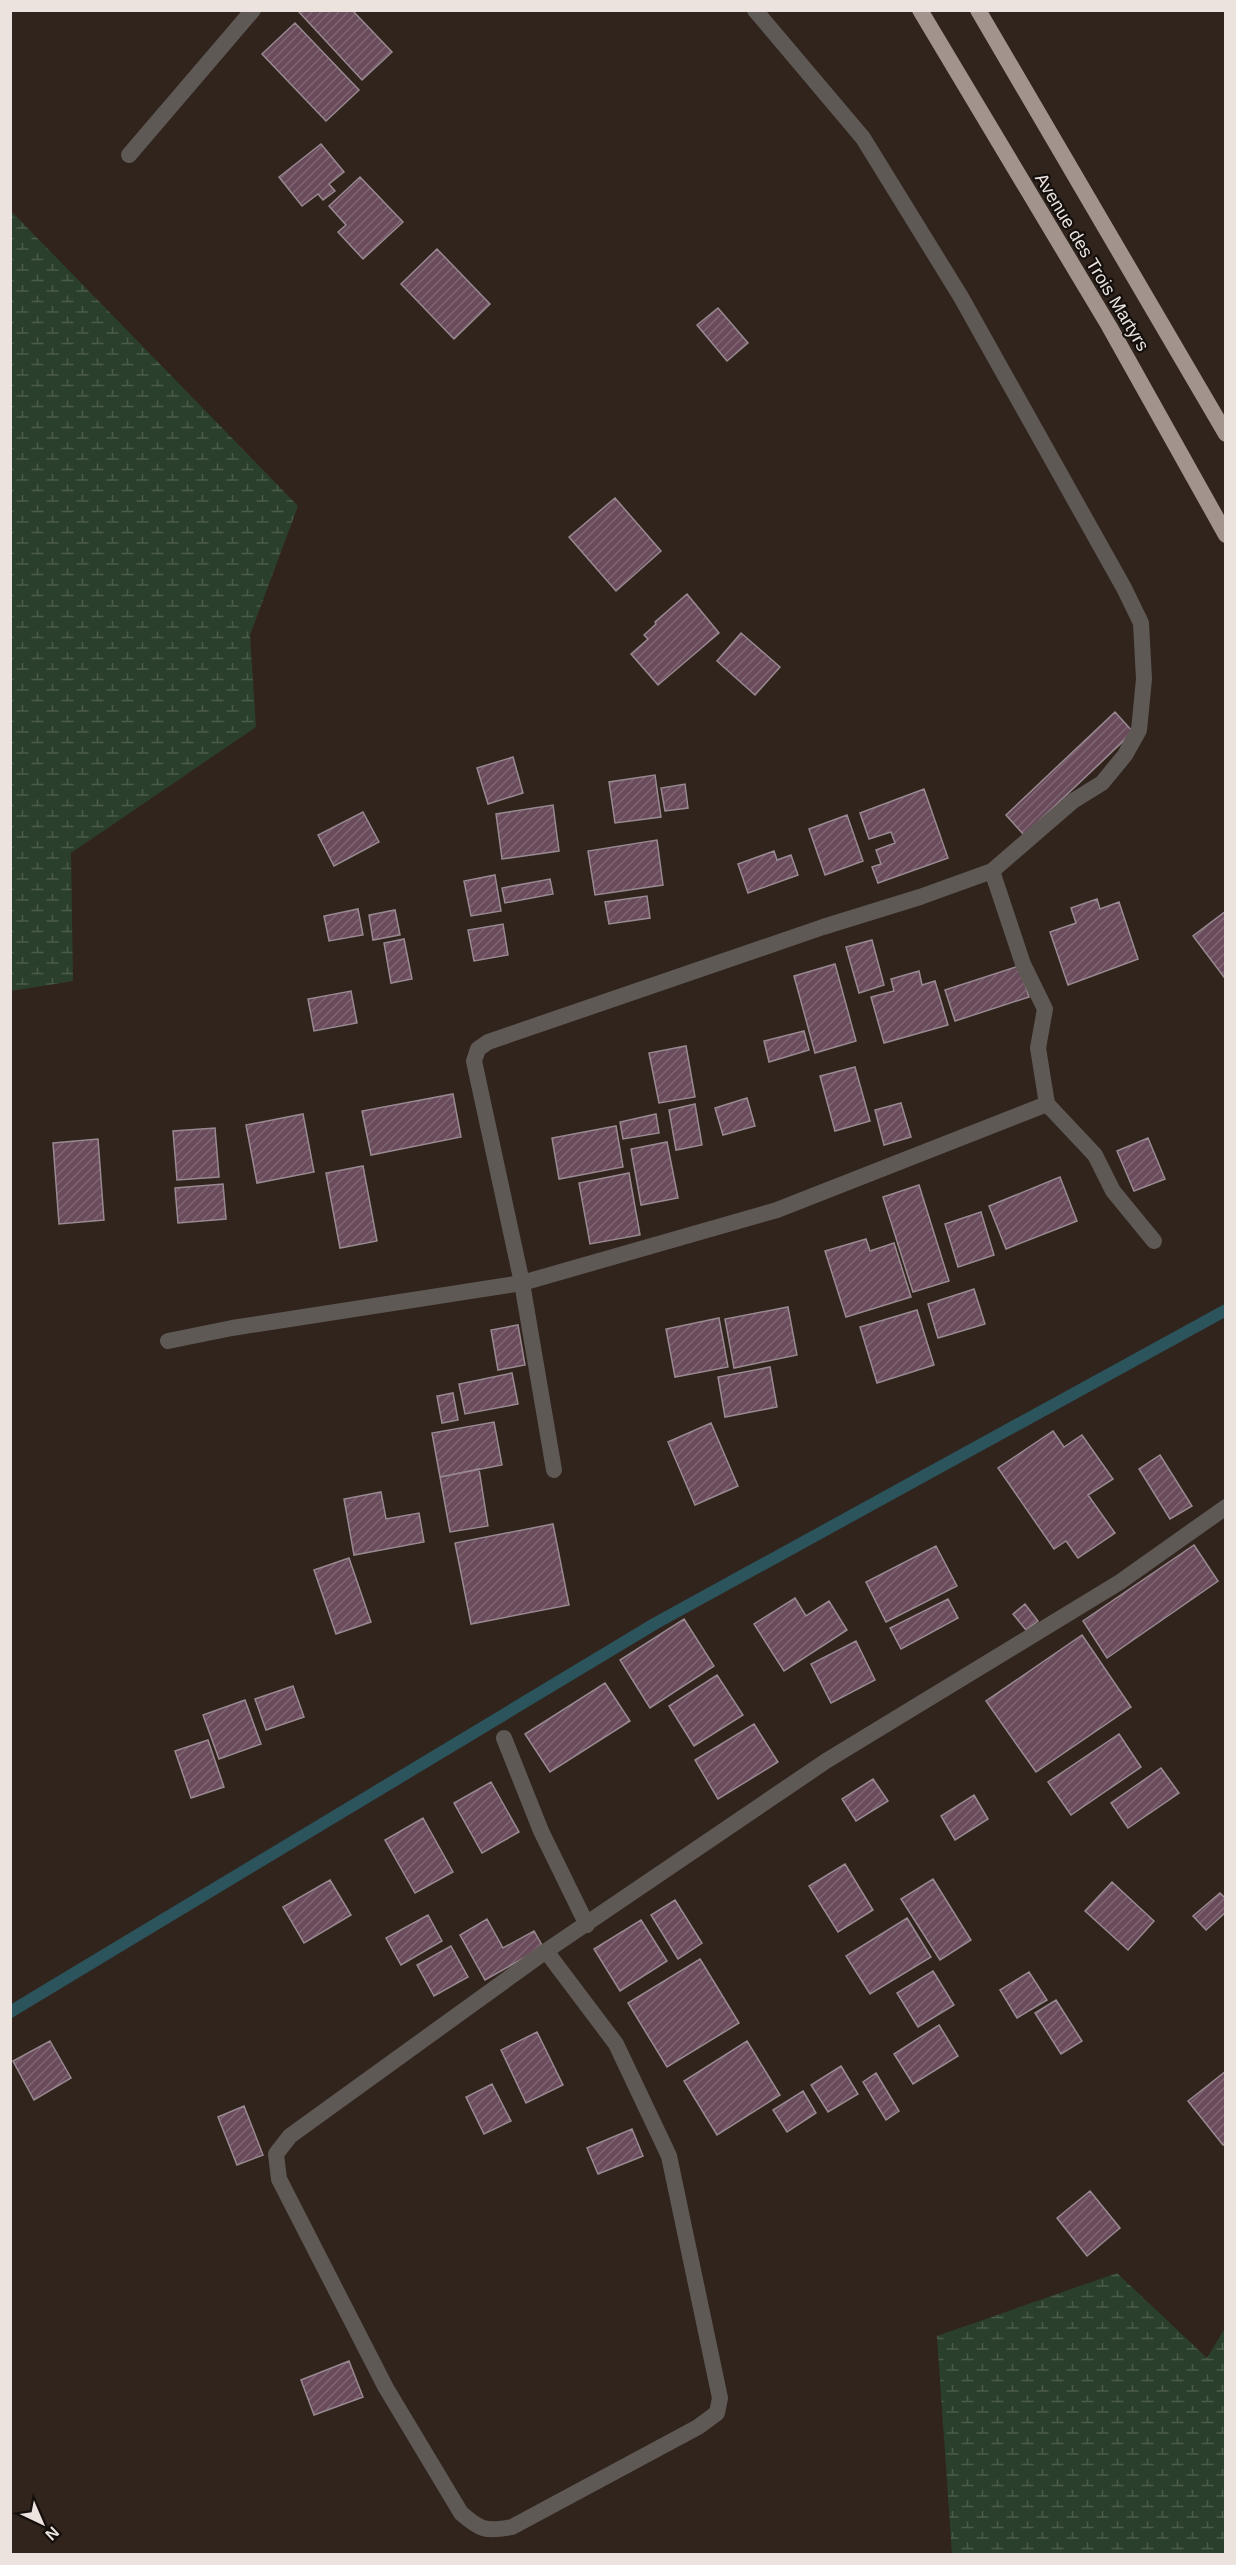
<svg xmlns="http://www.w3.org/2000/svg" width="1236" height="2565" viewBox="0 0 1236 2565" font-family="Helvetica,sans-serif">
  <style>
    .wetland { fill: url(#wetland-marsh) }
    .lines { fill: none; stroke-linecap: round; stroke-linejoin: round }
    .stream { stroke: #2c545d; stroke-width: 12 }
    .building { fill: url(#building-hatch); stroke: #998991; stroke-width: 1.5 }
    .service { stroke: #5f5955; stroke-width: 16 }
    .minor { stroke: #5f5955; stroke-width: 16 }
    .trunk { stroke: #a2938c; stroke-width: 16 }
    .labels { text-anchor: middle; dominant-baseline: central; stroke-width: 4.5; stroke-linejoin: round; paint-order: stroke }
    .street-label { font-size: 18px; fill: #ece3df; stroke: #140f0c }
  </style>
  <defs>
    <pattern id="wetland-marsh" width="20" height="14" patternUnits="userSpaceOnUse" patternTransform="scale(1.5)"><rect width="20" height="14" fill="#2b402c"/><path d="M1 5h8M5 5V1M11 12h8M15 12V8" fill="none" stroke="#4a5b4a"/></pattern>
    <pattern id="building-hatch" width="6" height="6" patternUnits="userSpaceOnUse" patternTransform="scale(1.5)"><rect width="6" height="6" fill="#694b5b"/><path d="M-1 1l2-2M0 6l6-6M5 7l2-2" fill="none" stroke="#7f6572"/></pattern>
  </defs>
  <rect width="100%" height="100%" fill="#30241d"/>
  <!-- wetland -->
  <path class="wetland" d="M10,210l288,296 -48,129 6,92 -185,126 2,128 -62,10z
    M1117,2273l90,85 18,-30v226h-273l-15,-218z"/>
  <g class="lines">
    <!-- stream -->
    <path class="stream" d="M10,2012l646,-389 570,-313"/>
  </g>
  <!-- building -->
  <path class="building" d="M301,10h51l40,42 -30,28 -63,-68z
    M295,23l64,67 -33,31 -64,-67z
    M321,144l23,28 -15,12 6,7 -12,9 -5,-6 -16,12 -23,-29z
    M360,177l43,45 -40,37 -25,-27 8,-7 -17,-19z
    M437,249l53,55 -36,35 -53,-55z
    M718,308l30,35 -21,18 -30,-36z
    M615,498l46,53 -45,40 -47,-54z
    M687,594l32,39 -61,52 -27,-31 17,-15 -4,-4 12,-11 -1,-2z
    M741,633l39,34 -25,28 -38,-34z
    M1115,712l18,20 -109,103 -18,-20z
    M513,757l10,36 -35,11 -11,-36z
    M655,775l6,42 -46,6 -6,-41z
    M685,784l3,24 -23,3 -4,-23z
    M924,789l24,69 -70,25 -6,-16 9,-3 -5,-14 19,-7 -4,-11 -22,7 -9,-26z
    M553,805l6,46 -57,8 -6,-45z
    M363,812l16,30 -45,24 -16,-31z
    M847,815l16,46 -38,14 -16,-46z
    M657,840l6,45 -68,10 -7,-44z
    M774,851l3,9 14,-5 7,20 -50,18 -10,-29z
    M495,875l6,36 -30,5 -7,-35z
    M550,879l3,15 -48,9 -3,-15z
    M647,896l3,22 -41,6 -4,-22z
    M1097,899l3,10 19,-7 19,57 -70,26 -18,-53 26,-9 -5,-15z
    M358,909l5,26 -34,6 -5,-25z
    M395,910l5,25 -27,5 -4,-25z
    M1226,911v65l-2,1 -31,-41z
    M503,924l5,31 -34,6 -6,-31z
    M404,939l8,40 -21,4 -7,-40z
    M872,940l12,45 -25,8 -13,-46z
    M835,964l21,77 -41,12 -21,-77z
    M1019,966l10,31 -74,24 -10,-31z
    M919,971l3,14 13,-4 13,44 -64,18 -13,-46 23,-6 -3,-12z
    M351,991l6,32 -43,8 -6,-32z
    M804,1031l5,19 -40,12 -5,-21z
    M686,1046l9,51 -36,6 -10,-50z
    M855,1067l15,54 -35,10 -15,-55z
    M453,1094l8,43 -90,18 -9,-44z
    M747,1098l8,28 -32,9 -8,-27z
    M901,1103l10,34 -27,8 -9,-35z
    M695,1104l7,41 -26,5 -7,-40z
    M303,1114l11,58 -57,11 -11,-58z
    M656,1114l3,19 -36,6 -3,-17z
    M616,1126l7,41 -64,12 -7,-41z
    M215,1128l4,49 -42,3 -4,-49z
    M1148,1138l17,41 -31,12 -17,-40z
    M98,1139l6,81 -45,4 -6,-81z
    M667,1142l11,56 -37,7 -10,-56z
    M363,1166l14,75 -37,7 -14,-75z
    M629,1173l11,62 -50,9 -11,-61z
    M1060,1177l17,44 -71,28 -17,-43z
    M223,1184l3,35 -48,4 -3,-35z
    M919,1185l30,96 -36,11 -30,-95z
    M981,1212l13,43 -36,12 -13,-43z
    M866,1239l4,12 24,-8 17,54 -65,20 -21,-66z
    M974,1289l11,35 -47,14 -10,-34z
    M788,1307l9,48 -63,13 -9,-49z
    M917,1310l17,55 -57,18 -17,-56z
    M719,1318l9,49 -53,10 -9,-48z
    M518,1325l7,40 -27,5 -7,-40z
    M770,1367l7,40 -52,10 -7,-40z
    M512,1373l6,31 -53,10 -6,-30z
    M453,1393l5,27 -16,3 -5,-27z
    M494,1422l8,43 -62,12 -8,-44z
    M711,1423l27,63 -43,19 -27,-63z
    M1053,1431l11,16 18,-12 31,44 -25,16 27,38 -37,25 -12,-17 -12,8 -56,-81z
    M1160,1455l32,51 -22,13 -31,-50z
    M479,1469l9,57 -38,6 -10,-55z
    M381,1492l5,27 33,-6 5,29 -70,13 -10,-56z
    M553,1524l16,81 -98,19 -16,-81z
    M1194,1545l24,36 -111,77 -24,-37z
    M936,1546l21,40 -71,36 -20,-40z
    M349,1558l22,64 -35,12 -22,-64z
    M795,1598l11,18 23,-15 18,29 -63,41 -30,-47z
    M948,1599l10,19 -57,31 -11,-21z
    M1025,1604l13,17 -12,9 -13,-16z
    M684,1619l30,47 -64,42 -30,-48z
    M1082,1635l49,72 -95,65 -50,-71z
    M856,1641l19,39 -44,23 -20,-39z
    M717,1675l26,40 -49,31 -25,-40z
    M605,1683l25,38 -80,51 -25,-38z
    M293,1686l11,31 -38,13 -11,-31z
    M245,1700l16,44 -42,15 -16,-44z
    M754,1724l24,38 -60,37 -23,-39z
    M1119,1734l22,33 -70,48 -23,-33z
    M208,1740l16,47 -33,11 -16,-47z
    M1161,1768l18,25 -51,35 -17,-25z
    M873,1779l15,22 -32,20 -14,-22z
    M491,1782l28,50 -37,21 -28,-50z
    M974,1795l14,24 -33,21 -14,-24z
    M423,1818l30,54 -38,21 -30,-53z
    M845,1864l28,46 -35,22 -29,-46z
    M933,1879l38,61 -31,20 -39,-61z
    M330,1880l21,35 -47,28 -21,-36z
    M1112,1882l42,39 -26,29 -43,-39z
    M1220,1893l6,6v13l-20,18 -13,-14z
    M675,1900l27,43 -24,16 -27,-44z
    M428,1915l14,26 -41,24 -15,-27z
    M907,1918l24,39 -61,37 -24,-38z
    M487,1919l16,29 31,-17 9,16 -58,33 -25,-45z
    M641,1920l26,41 -47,30 -26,-42z
    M451,1946l17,31 -34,19 -17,-31z
    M700,1959l39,64 -72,44 -39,-64z
    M933,1971l21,34 -36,22 -21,-34z
    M1029,1972l18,28 -30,18 -17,-28z
    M1056,2000l26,41 -21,13 -26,-41z
    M939,2025l19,31 -45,28 -19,-30z
    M537,2032l26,53 -37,18 -25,-53z
    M50,2041l21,37 -37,22 -21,-39z
    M747,2041l33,54 -63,40 -33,-54z
    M841,2066l17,28 -30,18 -17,-27z
    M1226,2071v72l-3,2 -35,-44z
    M876,2073l23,38 -13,9 -23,-38z
    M492,2084l19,37 -27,13 -18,-37z
    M803,2091l13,22 -29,19 -14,-22z
    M244,2106l19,49 -26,10 -19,-48z
    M632,2129l11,27 -45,18 -11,-26z
    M1090,2191l30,37 -33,28 -30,-38z
    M349,2361l14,36 -49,18 -13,-35z"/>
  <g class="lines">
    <!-- service -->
    <path class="service" d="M1047,1104l48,51 18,36 41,50"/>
    <!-- minor -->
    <path class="minor" d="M129,155l124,-145
      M168,1341l64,-13 290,-45 255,-73 270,-106 -9,-56 7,-39 -22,-45 -31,-93
      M554,1470l-32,-187 -48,-222 4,-12 10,-7 335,-115 97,-30 72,-26 81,-70 29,-18 23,-28 14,-25 5,-51 -3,-56 -17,-35 -163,-291 -98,-159 -108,-128
      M504,1738l37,93 46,94
      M546,1951l70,93 53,112 51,242 -3,15 -19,14 -186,100c-26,5 -32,3 -51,-14l-75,-125 -107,-209 -3,-25 14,-18 256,-185 280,-190 294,-179 106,-75"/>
    <!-- trunk -->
    <path class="trunk" d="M920,10l189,316 117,209
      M978,10l248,424"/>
  </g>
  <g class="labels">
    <!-- street labels -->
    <g class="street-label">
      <text transform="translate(1092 262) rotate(59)">Avenue des Trois Martyrs</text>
    </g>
  </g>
  <!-- border -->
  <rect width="1236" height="2565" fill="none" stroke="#ece3df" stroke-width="24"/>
  <!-- north arrow -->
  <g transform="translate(42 2523) rotate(136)" stroke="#140f0c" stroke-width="4.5" paint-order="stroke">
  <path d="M0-4.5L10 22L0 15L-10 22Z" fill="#ece3df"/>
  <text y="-9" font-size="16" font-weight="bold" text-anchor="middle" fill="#ece3df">N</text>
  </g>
</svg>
